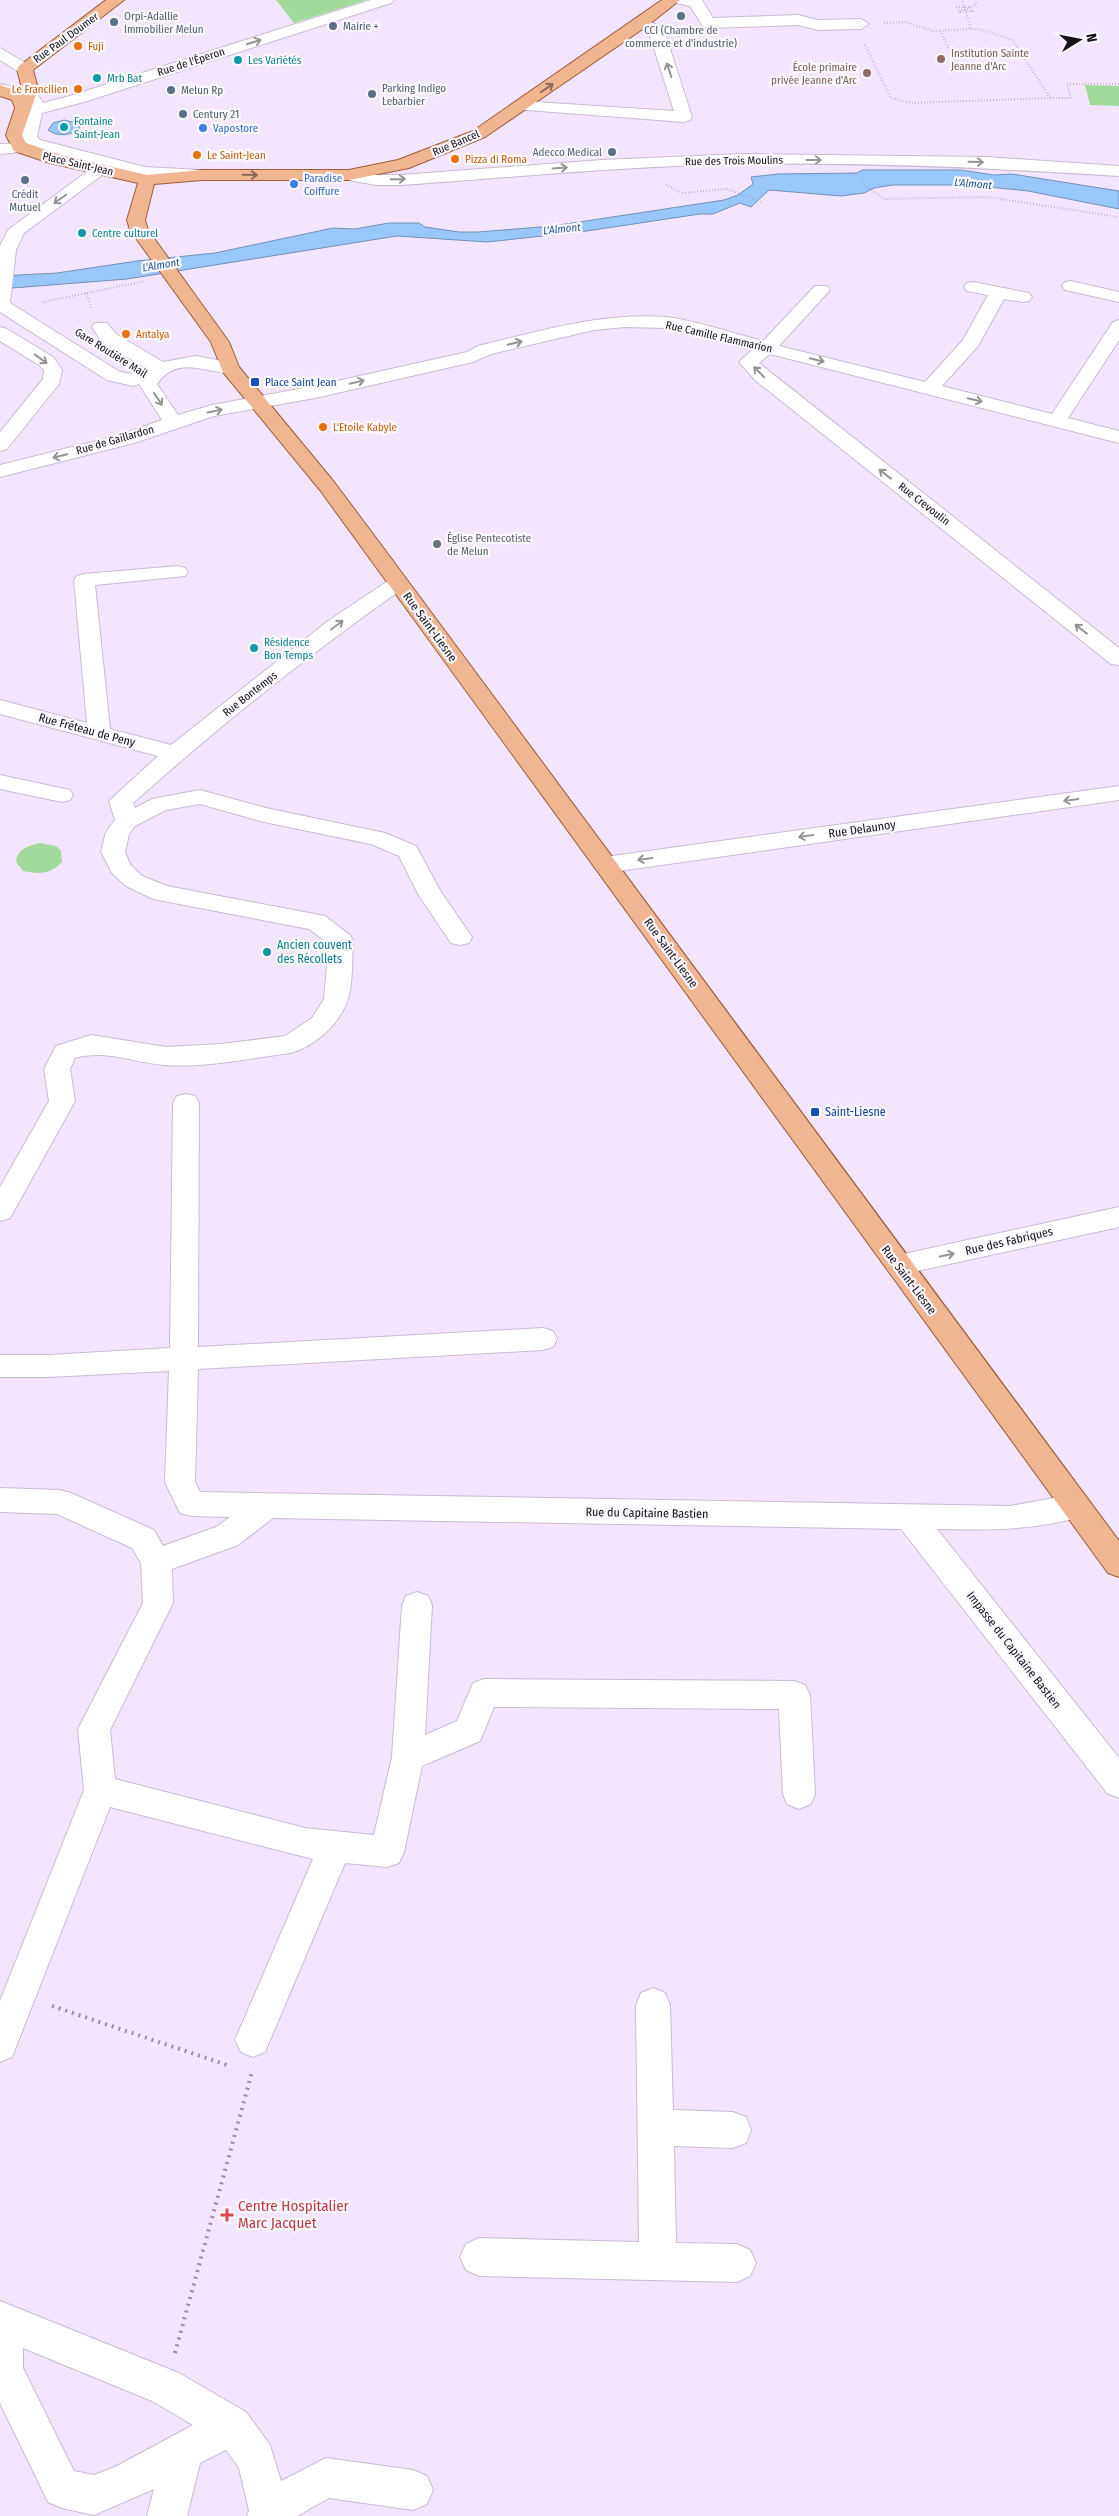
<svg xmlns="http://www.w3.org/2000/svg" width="1119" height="2516" viewBox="0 0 1119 2516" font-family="'Fira Sans Condensed',sans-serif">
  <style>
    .green { fill: #a1da9a }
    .water { fill: #99c7f9; stroke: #7291b6 }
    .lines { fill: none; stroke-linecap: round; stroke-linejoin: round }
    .minor-casing { stroke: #c8bbd3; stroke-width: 2 }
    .major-casing { stroke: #9d5d38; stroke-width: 2 }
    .path-far1 { stroke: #9a8fa1; stroke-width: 2; stroke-dasharray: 0.5 2.5; stroke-linecap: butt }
    .path { stroke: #9a8fa1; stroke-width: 4; stroke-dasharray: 2 5; stroke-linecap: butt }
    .minor { fill: #fff; fill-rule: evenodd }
    .major { fill: #efb691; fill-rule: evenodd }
    .path-bridge { stroke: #9a8fa1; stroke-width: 2; stroke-dasharray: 0.5 2.5; stroke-linecap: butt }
    .oneway { stroke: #979498 }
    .oneway2 { stroke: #8e6c5b }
    .service-dot { fill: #5c6f8a; stroke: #faf8fd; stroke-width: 2 }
    .food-dot { fill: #e8710a; stroke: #faf8fd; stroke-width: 2 }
    .education-dot { fill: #8d6e63; stroke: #faf8fd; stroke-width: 2 }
    .culture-dot { fill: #0f9aa8; stroke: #faf8fd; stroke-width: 2 }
    .shop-dot { fill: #3f7fe0; stroke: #faf8fd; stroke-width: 2 }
    .transit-dot { fill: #1a4fb4; stroke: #faf8fd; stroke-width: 2 }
    .worship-dot { fill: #6b7280; stroke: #faf8fd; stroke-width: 2 }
    .health-dot { fill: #e0444e; stroke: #faf8fd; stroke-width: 2 }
    .labels { text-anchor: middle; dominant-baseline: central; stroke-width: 4.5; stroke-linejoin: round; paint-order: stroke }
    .far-service-label { font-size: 11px; fill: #4e5e75; stroke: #faf8fd; text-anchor: start }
    .far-street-label { font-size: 11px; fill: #17121a; stroke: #faf8fd }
    .far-food-label { font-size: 11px; fill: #c56008; stroke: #faf8fd; text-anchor: start }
    .far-education-label { font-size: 11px; fill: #785e54; stroke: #faf8fd; text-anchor: start }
    .far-culture-label { font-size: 11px; fill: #0d838f; stroke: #faf8fd; text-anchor: start }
    .far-shop-label { font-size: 11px; fill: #366cbe; stroke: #faf8fd; text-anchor: start }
    .far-water-label { font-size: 11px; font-style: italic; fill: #1d5890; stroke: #faf8fd }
    .far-transit-label { font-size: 11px; fill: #164399; stroke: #faf8fd; text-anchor: start }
    .far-worship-label { font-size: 11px; fill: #5b616d; stroke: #faf8fd; text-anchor: start }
    .street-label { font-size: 12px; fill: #17121a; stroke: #faf8fd }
    .culture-label { font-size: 12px; fill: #0d838f; stroke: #faf8fd; text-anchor: start }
    .transit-label { font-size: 12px; fill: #164399; stroke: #faf8fd; text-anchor: start }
    .near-health-label { font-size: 15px; fill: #be3a42; stroke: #faf8fd; text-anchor: start }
  </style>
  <rect width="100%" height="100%" fill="#f4e5fe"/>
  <!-- green -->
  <path class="green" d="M276,0h91l-73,23z
    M1085,85l34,1v20l-29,-1z
    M40,843l16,3 5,5 1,11c-12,13 -24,12 -39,9l-7,-9c1,-13 12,-16 24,-19z"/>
  <!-- water -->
  <path class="water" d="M64,120l13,3 3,5c-8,8 -23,9 -32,2l5,-7z
    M862,170h99l33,5 18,-1 107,17v18l-91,-18 -59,-6h-76l-19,3 -10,5 -23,3 -72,-6 -18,17 -11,-4 -27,11h-13l-120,18 -93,10 -90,-6 -270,43 -127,10v-13l57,-3 80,-12 78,-8 118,-25 22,1 34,-6h30l6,4 34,5h19l75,-6 171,-26 14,-5 15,-11 -2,-7 27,-3 79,-1z"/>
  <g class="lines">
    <defs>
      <path id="minor" d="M371,0h23l-3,3 -307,99 -42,11 -5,24 3,3 105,27 54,3 6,1 2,4 -2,4 -6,1 -54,-3 -39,-10 -1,6 -81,60 -8,17 -6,53 110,69 13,2 16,-4 -47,-28 -10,-15 3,-4h12l9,11 47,28 33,-6 41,8 2,4 -2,4c-26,6 -57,-21 -80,12l21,31 34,-10 103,-19 152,-34 11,-6c62,-15 125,-34 188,-29 28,3 69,17 97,24l52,-55h12l3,4 -51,56 146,36 38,-42 25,-45 -21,-4 -3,-4 3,-4 6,-1 56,11 3,4 -3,4 -6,1 -19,-3 -26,47 -36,40 110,28 61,-92 6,-2v20l-51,78 51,13v12l-349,-89 -11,9 360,285v17l-8,-1 -356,-284 -16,-18 13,-12 -84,-22 -44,-1 -30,3 -103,24 -18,8 -158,36 -101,18 -80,27 -134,34v-12l120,-30 42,-15 -23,-36 -6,2 -26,-6 -107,-68v-66l8,-16 88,-65 -68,-18 -8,5 -20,2v-10l25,-1 -4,-6 5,-24 -9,-2 -2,-3 2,-3 11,-2 -4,-4 -24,-5v-10l36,8 7,11 30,-8z
        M673,0h29l11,18 85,-3 20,5 43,-1 8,5 -8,5 -43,1 -20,-5 -90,3 -5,-2 -13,-20 -14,-3z
        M642,18l19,9 3,3 28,87 -2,3 -6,2 -170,-13 -2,-3 2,-3 6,-2 154,10 -25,-78 -15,-10z
        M0,48l31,18 2,3 -2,3h-12l-19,-12z
        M741,154l245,3 133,9v10c-126,-8 -252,-14 -378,-12 -114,2 -227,13 -340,21h-25l-33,-6 -2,-4 2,-4 6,-1 27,5h25l201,-15z
        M1071,281l48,11v10l-54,-12 -3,-4 3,-4z
        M0,327l7,2 46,28 9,13 -3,14 -52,65 -7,2v-19l43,-53 1,-9 -5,-5 -39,-24z
        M178,566l7,2 3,4 -3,4 -90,9 15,144 61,16 157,-124 63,-42 7,-2 7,2 3,4 -3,4c-94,66 -186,139 -272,216l2,5 17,-9 48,-9 66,18 119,25 31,13 25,46 31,45 -3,6 -9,2 -9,-2 -33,-49 -19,-38 -28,-12 -107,-22 -64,-18 -34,6 -31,16 -6,8 -4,18 5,12 12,12 25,10 158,30 25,19 3,6c-1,16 0,43 -5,58 -8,25 -33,47 -57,54 -41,5 -85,15 -126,12 -30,-2 -60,-16 -90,-7l-5,11 5,32 -65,117 -10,3v-34l49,-86 -5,-32 12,-23 35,-11 75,12 55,-3 64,-8 27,-18 12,-19 5,-55 -20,-15 -156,-30 -27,-13 -14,-13 -11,-21 5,-20 9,-12 -6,-19 49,-45 -158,-42v-14l87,23 -13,-143 3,-4 7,-2z
        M0,775l70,15 3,5 -3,5 -8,2 -62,-13z
        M1119,786v14l-514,73 -8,-3 -4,-5 4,-5 8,-3z
        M186,1094l9,2 4,7 -1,244 345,-19 10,3 4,8 -4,8 -10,3 -345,19 -3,113 5,10 810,14 65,-12 11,3 4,9 -4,9c-50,16 -98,15 -149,14l182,229v40l-12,-5 -206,-264 -628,-11 -35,27 -66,24 1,34 -63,127 5,49 190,49 69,7 18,-78 10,-152 4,-9 11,-4 11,4 4,9 -7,130 32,-14 16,-38 11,-4 310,2 11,4 5,10 5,99 -4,10 -12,5 -12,-5 -4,-10 -4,-85 -285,-2 -14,34 -58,25 -18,86 -5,11 -12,4 -42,-4 -80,189 -12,5 -12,-5 -6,-12 78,-181 -203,-52 -98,250 -12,5v-61l84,-211 -6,-61 65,-126 -2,-40 -9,-15 -75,-34 -57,-2v-24l60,2 11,3 83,37 9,16 53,-19 14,-10 -39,-1 -11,-3 -15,-31 4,-111 -121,6h-48v-22h48l122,-7 3,-245 4,-7z
        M1119,1207v20l-220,48 -10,-3 -4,-7 4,-7 10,-3z
        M653,1988l12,5 5,12 3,105 60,2 13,5 5,13 -5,13 -13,5 -59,-2 2,97 61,1 13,6 6,13 -6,13 -13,6 -258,-6 -13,-6 -6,-13 6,-13 13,-6 160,4 -3,-237 5,-12z
        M0,2301l179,72 67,39 24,33 11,36 45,-23 87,12 14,6 6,14 -6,14 -14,6 -84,-12 -32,18h-50l2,-6 -10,-42 -13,-18 -26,13 -13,53h-40l7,-27 -60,26 -32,-7 -14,-6 -48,-99zM23,2348l129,53 41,24 -78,42 -21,8 -20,-4 -51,-103z"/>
      <path id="major" d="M106,0h18l-91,70 5,19 -16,46 4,8 35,12 86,20 55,-5h147l49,-10 75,-29 189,-131h18l-33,26 -162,111 -76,31 -60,12h-147l-48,4 -9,36 3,10 81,112 10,25 95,115 62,83c241,325 481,651 723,976v36l-11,-4 -788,-1083 -97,-118 -12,-30 -81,-112 -3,-10 11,-37 -88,-20 -36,-12 -8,-16 9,-27 -3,-8 -12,-4v-11l21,7 1,-3 -5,-20 2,-3z"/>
    </defs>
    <!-- minor casing -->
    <use href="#minor" class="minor-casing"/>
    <!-- major casing -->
    <use href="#major" class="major-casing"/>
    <!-- path-far1 -->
    <path class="path-far1" d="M970,7l7,-3 -2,-4
      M960,12l-2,-2 12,-1
      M884,23l21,-1 28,9 38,-2 -9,-29
      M940,31l22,43
      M865,45l26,53 20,5 139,-5 -37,-58 -34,-11h-8
      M1050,98h21l-4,-14h52
      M862,183l22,16 103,-2 132,20
      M666,185l16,8 45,-4 34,13
      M86,293l6,16
      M43,302l102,-21"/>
    <!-- path -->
    <path class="path" d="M52,2006l178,60
      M175,2353l77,-281"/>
    <!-- minor -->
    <use href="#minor" class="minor"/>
    <!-- major -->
    <use href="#major" class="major"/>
    <!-- path-bridge -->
    <path class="path-bridge" d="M956,7h14l2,4 -12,1"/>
  </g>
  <!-- one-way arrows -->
  <defs><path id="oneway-shaft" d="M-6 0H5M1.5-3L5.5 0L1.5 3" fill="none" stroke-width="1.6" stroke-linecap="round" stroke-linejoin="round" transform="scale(1.25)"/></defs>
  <g class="oneway">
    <use href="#oneway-shaft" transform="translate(254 42) rotate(-18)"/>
    <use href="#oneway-shaft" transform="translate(669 70) rotate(-108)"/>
    <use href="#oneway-shaft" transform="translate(814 160)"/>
    <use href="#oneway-shaft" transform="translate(976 162) rotate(1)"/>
    <use href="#oneway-shaft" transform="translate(560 168) rotate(-4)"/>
    <use href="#oneway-shaft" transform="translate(398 179) rotate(-1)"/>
    <use href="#oneway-shaft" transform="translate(60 199) rotate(145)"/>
    <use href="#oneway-shaft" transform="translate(515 343) rotate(-13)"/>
    <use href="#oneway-shaft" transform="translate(41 359) rotate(36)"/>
    <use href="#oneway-shaft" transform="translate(817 360) rotate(14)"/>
    <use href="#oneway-shaft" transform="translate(759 372) rotate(-135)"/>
    <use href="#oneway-shaft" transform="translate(357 382) rotate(-13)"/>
    <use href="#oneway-shaft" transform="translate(158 399) rotate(56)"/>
    <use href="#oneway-shaft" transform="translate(975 400) rotate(14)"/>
    <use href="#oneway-shaft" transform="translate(215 411) rotate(-12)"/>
    <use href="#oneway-shaft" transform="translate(60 456) rotate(166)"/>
    <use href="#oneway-shaft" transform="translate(885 474) rotate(-142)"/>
    <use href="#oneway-shaft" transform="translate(337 625) rotate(-37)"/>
    <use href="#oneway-shaft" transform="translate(1081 629) rotate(-142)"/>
    <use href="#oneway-shaft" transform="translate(1071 800) rotate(172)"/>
    <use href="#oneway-shaft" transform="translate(806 836) rotate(172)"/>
    <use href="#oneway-shaft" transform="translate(645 859) rotate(172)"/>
    <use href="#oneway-shaft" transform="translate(947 1255) rotate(-12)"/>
  </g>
  <g class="oneway2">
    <use href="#oneway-shaft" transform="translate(547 88) rotate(-35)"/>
    <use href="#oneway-shaft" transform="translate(250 175) rotate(1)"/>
  </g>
  <!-- markers -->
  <g class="service-dot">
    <circle cx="681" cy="16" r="5"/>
    <circle cx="114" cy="22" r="5"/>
    <circle cx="333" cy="26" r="5"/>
    <circle cx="171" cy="90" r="5"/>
    <circle cx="372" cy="94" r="5"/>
    <circle cx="183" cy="114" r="5"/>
    <circle cx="612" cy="152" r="5"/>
    <circle cx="25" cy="180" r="5"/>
  </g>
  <g class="food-dot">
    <circle cx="78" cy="46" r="5"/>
    <circle cx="78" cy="89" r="5"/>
    <circle cx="197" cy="155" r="5"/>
    <circle cx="455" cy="159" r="5"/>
    <circle cx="126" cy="334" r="5"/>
    <circle cx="323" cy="427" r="5"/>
  </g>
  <g class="education-dot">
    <circle cx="941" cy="59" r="5"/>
    <circle cx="867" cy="73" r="5"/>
  </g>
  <g class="culture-dot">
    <circle cx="238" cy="60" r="5"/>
    <circle cx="97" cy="78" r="5"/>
    <circle cx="64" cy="127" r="5"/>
    <circle cx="82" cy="233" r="5"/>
    <circle cx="254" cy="648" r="5"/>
    <circle cx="267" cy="952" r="5"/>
  </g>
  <g class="shop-dot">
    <circle cx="203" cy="128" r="5"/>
    <circle cx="294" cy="184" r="5"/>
  </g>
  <g class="transit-dot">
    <rect x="250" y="377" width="10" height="10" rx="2.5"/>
    <rect x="810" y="1107" width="10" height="10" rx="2.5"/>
  </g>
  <circle class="worship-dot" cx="437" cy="544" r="5"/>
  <path class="health-dot" d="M224.5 2207.5h5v5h5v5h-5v5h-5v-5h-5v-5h5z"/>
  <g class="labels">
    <!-- far-service labels -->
    <g class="far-service-label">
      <text x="124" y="16">Orpi-Adallie<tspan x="124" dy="13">Immobilier Melun</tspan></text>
      <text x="343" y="26">Mairie +</text>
      <text x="681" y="30" text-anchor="middle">CCI (Chambre de<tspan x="681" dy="13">commerce et d'industrie)</tspan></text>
      <text x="382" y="88">Parking Indigo<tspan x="382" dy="13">Lebarbier</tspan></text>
      <text x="181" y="90">Melun Rp</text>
      <text x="193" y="114">Century 21</text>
      <text x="602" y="152" text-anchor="end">Adecco Medical</text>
      <text x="25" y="194" text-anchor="middle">Crédit<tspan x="25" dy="13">Mutuel</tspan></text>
    </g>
    <!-- far-street labels -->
    <g class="far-street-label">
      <text transform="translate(66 38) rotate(-36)">Rue Paul Doumer</text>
      <text transform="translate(191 62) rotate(-18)">Rue de l'Éperon</text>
      <text transform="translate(456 143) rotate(-23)">Rue Bancel</text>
      <text transform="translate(734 161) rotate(-1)">Rue des Trois Moulins</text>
      <text transform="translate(78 164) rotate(13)">Place Saint-Jean</text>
      <text transform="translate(719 337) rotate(13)">Rue Camille Flammarion</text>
      <text transform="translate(111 353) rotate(32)">Gare Routière Mail</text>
      <text transform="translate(115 440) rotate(-16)">Rue de Gaillardon</text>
      <text transform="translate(924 504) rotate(38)">Rue Crevoulin</text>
      <text transform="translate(250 694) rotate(-38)">Rue Bontemps</text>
    </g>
    <!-- far-food labels -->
    <g class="far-food-label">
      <text x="88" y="46">Fuji</text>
      <text x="68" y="89" text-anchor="end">Le Francilien</text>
      <text x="207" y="155">Le Saint-Jean</text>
      <text x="465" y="159">Pizza di Roma</text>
      <text x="136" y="334">Antalya</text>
      <text x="333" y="427">L'Etoile Kabyle</text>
    </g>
    <!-- far-education labels -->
    <g class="far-education-label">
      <text x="951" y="53">Institution Sainte<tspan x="951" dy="13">Jeanne d'Arc</tspan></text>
      <text x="857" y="67" text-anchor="end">École primaire<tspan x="857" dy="13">privée Jeanne d'Arc</tspan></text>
    </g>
    <!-- far-culture labels -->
    <g class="far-culture-label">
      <text x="248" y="60">Les Variétés</text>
      <text x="107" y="78">Mrb Bat</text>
      <text x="74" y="121">Fontaine<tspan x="74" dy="13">Saint-Jean</tspan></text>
      <text x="92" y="233">Centre culturel</text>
      <text x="264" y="642">Résidence<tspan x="264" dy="13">Bon Temps</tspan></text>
    </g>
    <!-- far-shop labels -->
    <g class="far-shop-label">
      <text x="213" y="128">Vapostore</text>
      <text x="304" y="178">Paradise<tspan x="304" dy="13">Coiffure</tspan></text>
    </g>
    <!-- far-water labels -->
    <g class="far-water-label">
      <text transform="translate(973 184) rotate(5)">L'Almont</text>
      <text transform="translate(562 229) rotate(-6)">L'Almont</text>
      <text transform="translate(161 265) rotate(-9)">L'Almont</text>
    </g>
    <!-- far-transit labels -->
    <g class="far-transit-label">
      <text x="265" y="382">Place Saint Jean</text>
    </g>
    <!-- far-worship labels -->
    <g class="far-worship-label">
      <text x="447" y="538">Église Pentecotiste<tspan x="447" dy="13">de Melun</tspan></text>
    </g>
    <!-- street labels -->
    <g class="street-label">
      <text transform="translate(430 627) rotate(54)">Rue Saint-Liesne</text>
      <text transform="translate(87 730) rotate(15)">Rue Fréteau de Peny</text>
      <text transform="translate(862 829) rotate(-8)">Rue Delaunoy</text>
      <text transform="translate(671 953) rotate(54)">Rue Saint-Liesne</text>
      <text transform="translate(1009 1241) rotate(-13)">Rue des Fabriques</text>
      <text transform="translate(909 1280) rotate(53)">Rue Saint-Liesne</text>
      <text transform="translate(647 1513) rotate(1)">Rue du Capitaine Bastien</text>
      <text transform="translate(1014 1650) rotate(52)">Impasse du Capitaine Bastien</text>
    </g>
    <!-- culture labels -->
    <g class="culture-label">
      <text x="277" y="945">Ancien couvent<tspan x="277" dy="14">des Récollets</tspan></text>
    </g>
    <!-- transit labels -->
    <g class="transit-label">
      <text x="825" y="1112">Saint-Liesne</text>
    </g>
    <!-- near-health labels -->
    <g class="near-health-label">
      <text x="238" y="2206">Centre Hospitalier<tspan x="238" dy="17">Marc Jacquet</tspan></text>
    </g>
  </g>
  <!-- north arrow -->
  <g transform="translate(1079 40) rotate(80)" stroke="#faf8fd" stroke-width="4" paint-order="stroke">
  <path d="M0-4L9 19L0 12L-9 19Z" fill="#17121a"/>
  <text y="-8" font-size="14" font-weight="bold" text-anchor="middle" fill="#17121a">N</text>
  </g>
</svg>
